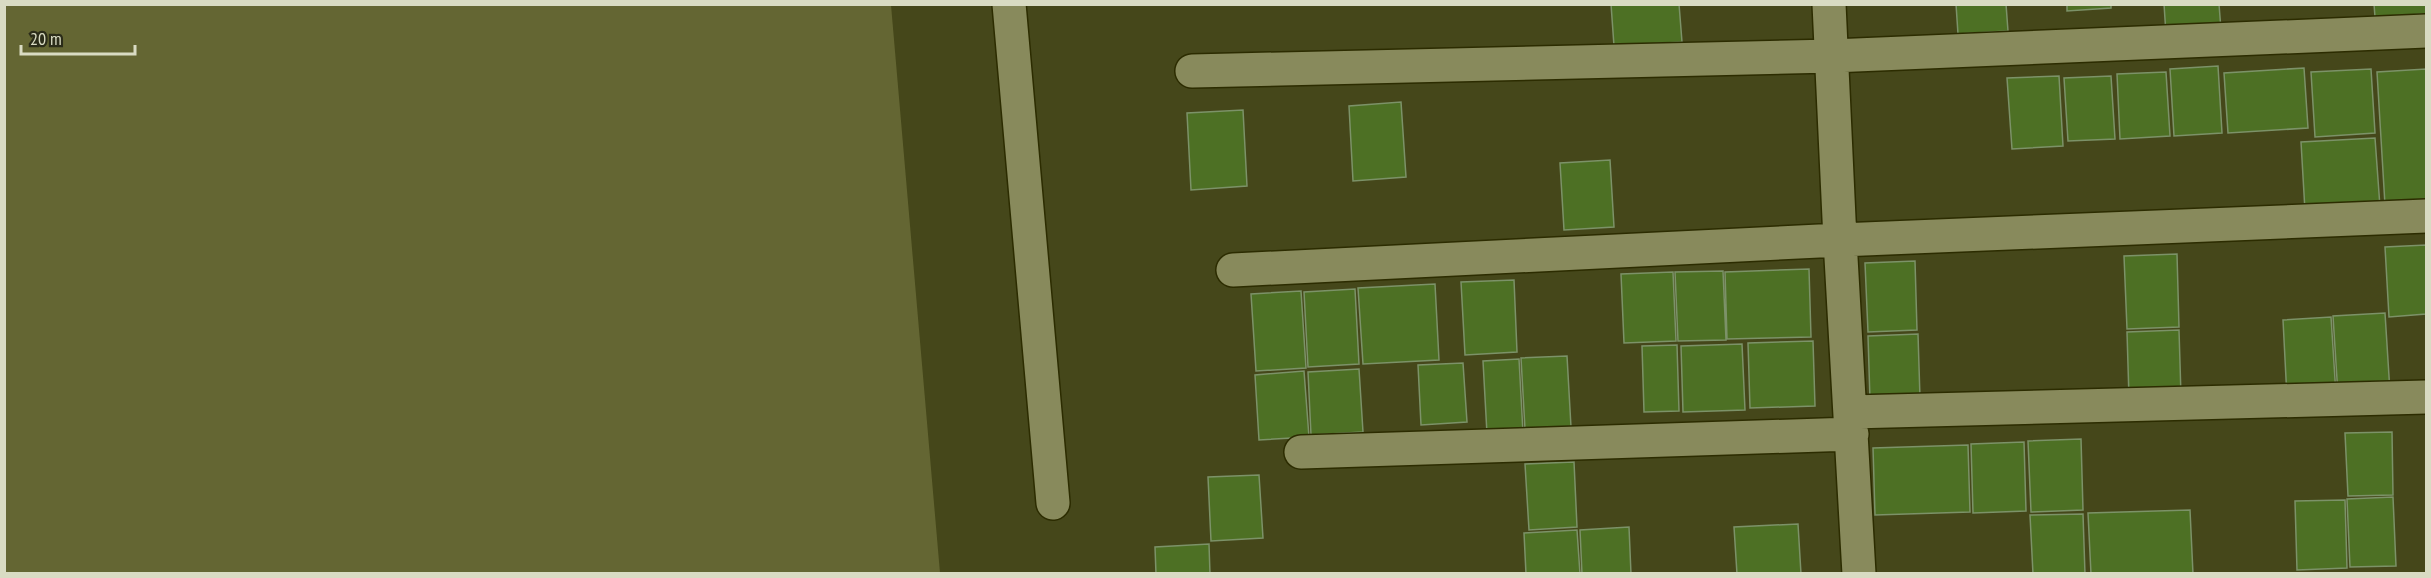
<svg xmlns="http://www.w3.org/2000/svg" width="2431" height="578" viewBox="0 0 2431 578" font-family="'PT Sans Narrow',sans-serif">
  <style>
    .green { fill: #646633 }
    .building { fill: #4d7024; stroke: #7c9268; stroke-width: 1.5 }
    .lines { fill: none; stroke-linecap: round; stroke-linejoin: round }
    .minor-casing { stroke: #2c2c00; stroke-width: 36 }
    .minor { stroke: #888a5c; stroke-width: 33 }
  </style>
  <rect width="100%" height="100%" fill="#45471a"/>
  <!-- green -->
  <path class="green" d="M4,5h887l49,568h-935z"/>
  <!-- building -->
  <path class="building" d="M1611,4h68l3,38 -68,4z
    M1956,4h50l2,27 -50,3z
    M2067,4h44v4l-44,3z
    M2164,4h55l2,26 -55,4z
    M2374,4h52v10l-51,3z
    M2218,66l4,67 -48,3 -4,-67z
    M2304,68l4,60 -80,5 -4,-60z
    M2371,69l4,64 -60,4 -4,-65z
    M2426,69v134l-41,2 -8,-133z
    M2166,72l4,64 -50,3 -3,-65z
    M2059,76l4,70 -51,3 -5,-71z
    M2111,76l4,63 -47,2 -4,-63z
    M1401,102l5,75 -53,4 -4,-75z
    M1243,110l4,76 -56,4 -4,-77z
    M2375,138l5,69 -75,4 -4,-69z
    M1610,160l4,67 -50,3 -4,-67z
    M2426,245v69l-37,3 -4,-70z
    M2177,254l2,73 -52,2 -3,-73z
    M1915,261l2,69 -49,2 -3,-69z
    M1809,269l2,68 -84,2 -2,-67z
    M1723,271l3,69 -48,1 -3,-69z
    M1673,272l3,69 -52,2 -3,-69z
    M1514,280l3,72 -52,3 -4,-73z
    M1435,284l4,76 -76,4 -5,-76z
    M1355,289l4,75 -51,3 -4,-75z
    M1301,291l5,77 -50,3 -5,-77z
    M2385,313l5,79 -52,3 -5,-79z
    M2331,317l5,78 -49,3 -4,-78z
    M2179,330l2,66 -52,2 -2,-66z
    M1918,334l2,64 -50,2 -2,-64z
    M1813,341l2,65 -65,2 -2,-65z
    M1742,344l3,66 -62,2 -2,-66z
    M1677,345l2,66 -35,1 -2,-66z
    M1567,356l4,71 -46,2 -4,-71z
    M1519,359l4,74 -36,1 -4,-73z
    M1463,363l4,59 -46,3 -3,-60z
    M1359,369l4,63 -52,3 -3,-63z
    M1304,371l5,66 -50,3 -4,-65z
    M2392,432l1,63 -45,1 -3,-63z
    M2081,439l2,71 -52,2 -3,-71z
    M2024,442l2,69 -53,2 -2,-69z
    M1968,445l2,67 -95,3 -2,-67z
    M1574,462l3,65 -48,3 -4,-66z
    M1259,475l4,63 -52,3 -3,-64z
    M2393,497l3,69 -46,1 -3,-68z
    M2345,500l2,68 -50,2 -2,-69z
    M2190,510l3,64h-102l-3,-61z
    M2083,514l2,60h-52l-3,-59z
    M1798,524l3,50h-64l-3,-47z
    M1629,527l2,47h-49l-2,-44z
    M1577,530l3,44h-54l-2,-41z
    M1209,544l1,30h-54l-1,-27z"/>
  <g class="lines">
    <defs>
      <path id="minor" d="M1009,4l44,499
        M1829,4l11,236 19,334
        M1192,71l640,-15 594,-25
        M1233,270l607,-30 586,-24
        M1851,412l575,-15
        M1301,452l551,-18"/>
    </defs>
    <!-- minor casing -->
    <use href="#minor" class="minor-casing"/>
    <!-- minor -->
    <use href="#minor" class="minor"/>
  </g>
  <!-- border -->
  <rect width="2431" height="578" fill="none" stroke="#d9dbc3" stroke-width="12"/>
  <!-- scale -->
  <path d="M21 45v9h114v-9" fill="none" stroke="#d9dbc3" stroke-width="3"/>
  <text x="30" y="45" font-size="18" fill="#d9dbc3" stroke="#2b2c19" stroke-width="4.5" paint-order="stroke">20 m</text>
</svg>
